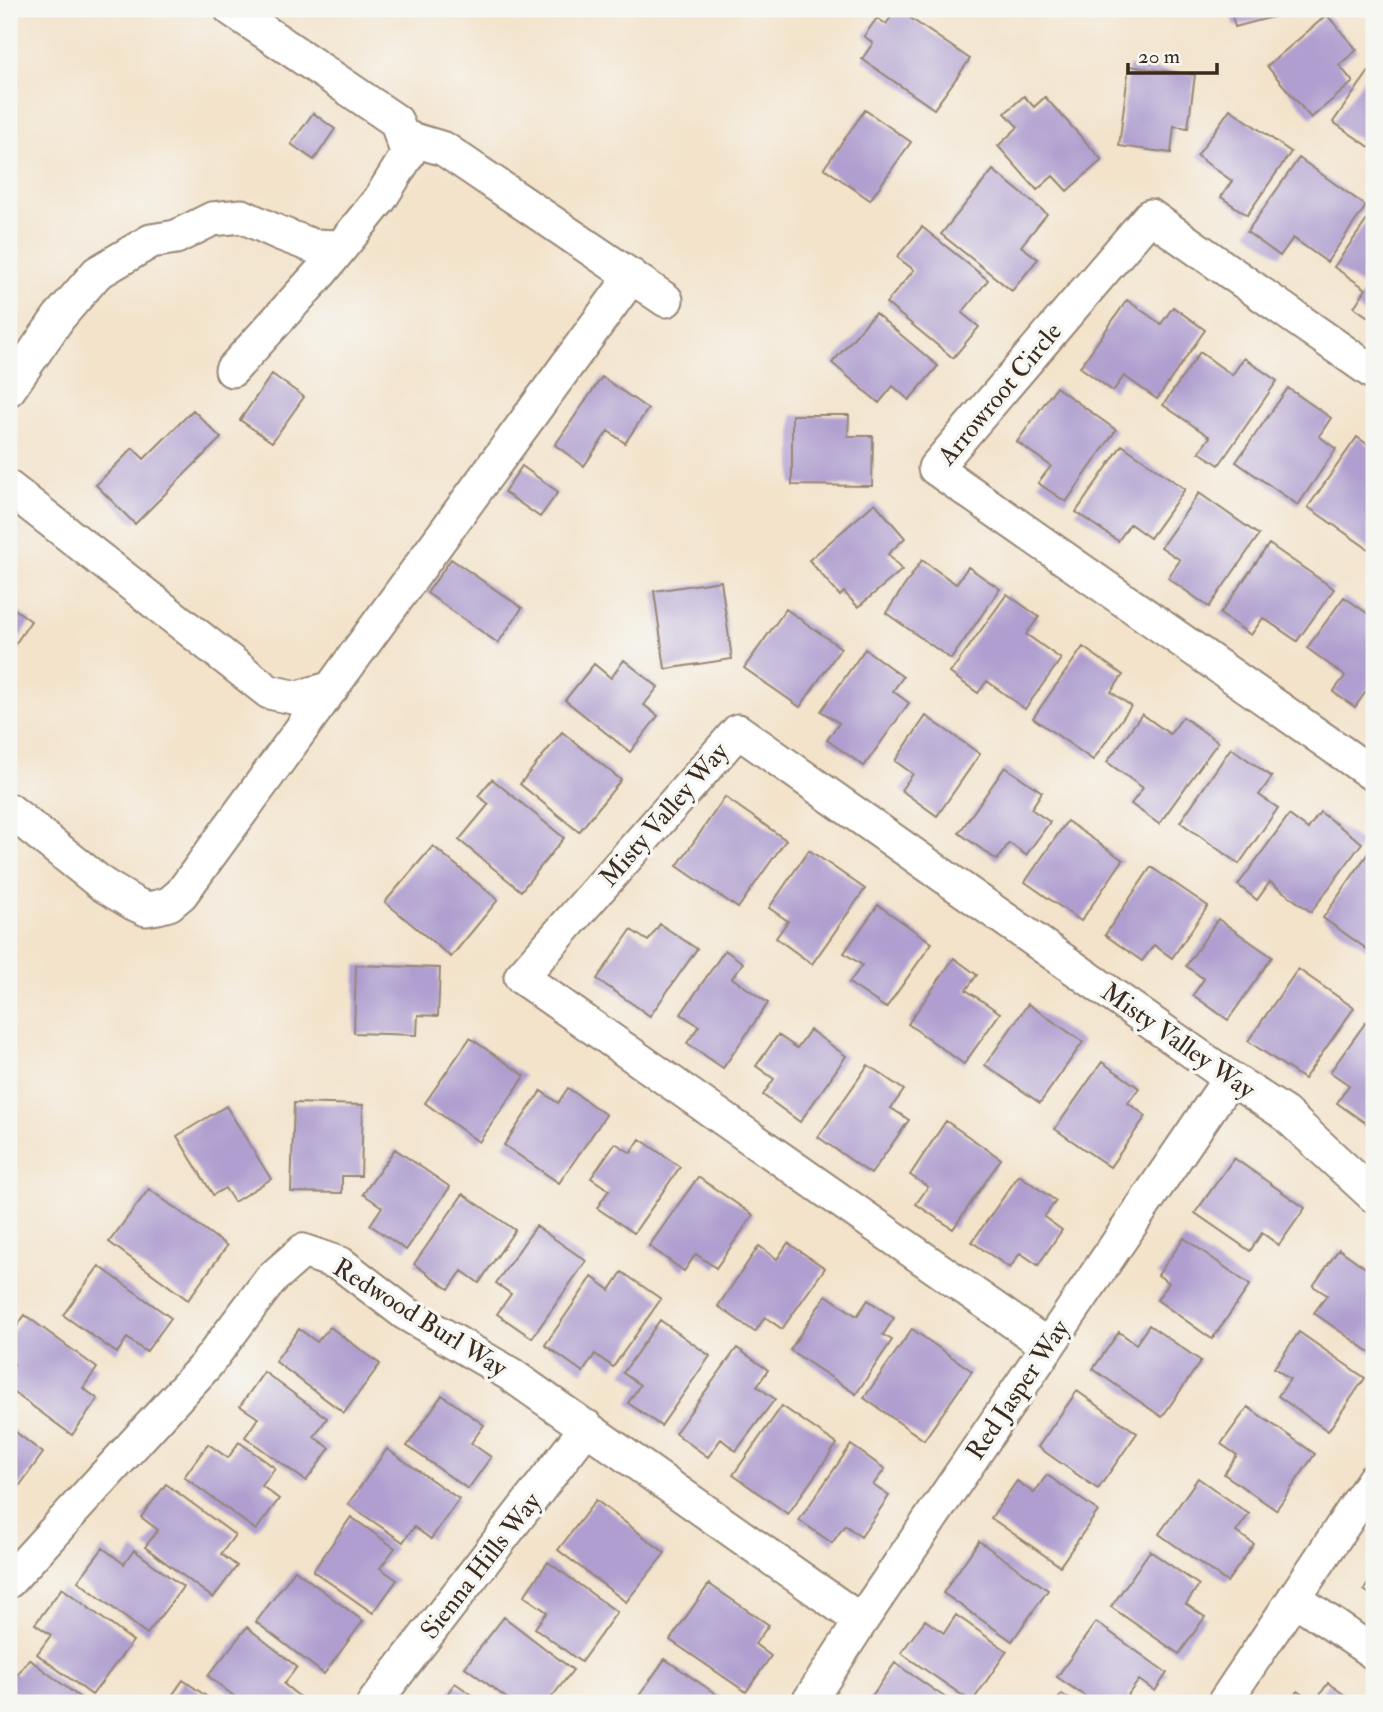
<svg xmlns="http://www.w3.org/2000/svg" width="1383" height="1712" viewBox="0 0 1383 1712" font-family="'IM FELL Double Pica',serif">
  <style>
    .building { fill: #af9ecf }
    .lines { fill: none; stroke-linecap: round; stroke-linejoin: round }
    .minor-casing { stroke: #978674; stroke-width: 37 }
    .minor { stroke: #fff; stroke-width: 33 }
    .labels { text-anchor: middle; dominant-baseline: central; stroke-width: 7; stroke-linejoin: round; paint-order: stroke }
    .street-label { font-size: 26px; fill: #3b2a1e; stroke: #f6f6f2 }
  </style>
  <rect width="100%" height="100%" fill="#f6f6f2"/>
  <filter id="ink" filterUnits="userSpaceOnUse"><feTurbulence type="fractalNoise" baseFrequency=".0143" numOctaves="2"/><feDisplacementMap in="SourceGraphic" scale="14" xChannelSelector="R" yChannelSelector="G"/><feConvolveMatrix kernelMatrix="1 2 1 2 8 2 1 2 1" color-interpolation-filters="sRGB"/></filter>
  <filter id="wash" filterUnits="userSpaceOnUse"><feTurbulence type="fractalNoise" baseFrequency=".00686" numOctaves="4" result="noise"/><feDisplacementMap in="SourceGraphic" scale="28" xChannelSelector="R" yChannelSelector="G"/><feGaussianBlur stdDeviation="1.57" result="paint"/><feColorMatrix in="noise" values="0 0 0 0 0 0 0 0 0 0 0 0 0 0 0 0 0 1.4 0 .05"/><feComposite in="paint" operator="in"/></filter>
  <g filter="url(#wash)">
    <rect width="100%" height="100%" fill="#f3e3cb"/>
    <g id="blocks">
      <!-- building -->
      <path class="building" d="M897,9l73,50 -36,50 -72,-50 11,-16 -9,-7 13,-18 9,6z
        M1230,9h69v1l-64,17z
        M1327,15l30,35 -18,15 14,17 -42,36 -44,-52z
        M1129,66l66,9 -7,53 -14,-2 -3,27 -52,-7z
        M1372,67l2,1v82l-41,-28z
        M1024,96l10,11 11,-10 57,63 -35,31 -14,-15 -16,14 -39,-44 20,-19 -13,-14z
        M1230,109l61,43 -44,63 -26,-18 11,-16 -35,-25z
        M865,110l46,32 -41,58 -46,-32z
        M313,113l22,16 -21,31 -23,-16z
        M1299,158l67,48 -39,56 -34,-24 -13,18 -33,-24z
        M993,170l54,44 -26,32 17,13 -26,32 -71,-57z
        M1374,210v111l-20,-14 12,-18 -32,-22z
        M922,227l66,53 -26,33 17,14 -26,31 -67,-55 28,-33 -17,-13z
        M1127,300l34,24 12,-17 32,23 -48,69 -33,-23 -11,15 -33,-24z
        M875,313l63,53 -29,34 -16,-14 -14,17 -47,-40z
        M1200,352l32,23 12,-17 33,23 -58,84 -20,-13 11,-15 -47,-32z
        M272,374l32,23 -32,45 -32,-22z
        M602,377l46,32 -23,34 -17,-12 -24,35 -29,-21z
        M1056,387l60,43 -50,72 -28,-19 13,-17 -34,-24z
        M1288,388l43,30 -12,18 17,13 -38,56 -62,-43z
        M193,410l28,28 -86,86 -39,-39 37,-37 11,11z
        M792,415h57l-1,21h25l-1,50 -80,-1z
        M1357,437l17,12v104l-66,-46z
        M1122,445l63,44 -35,49 -20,-14 -12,17 -42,-29z
        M522,466l36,26 -18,25 -36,-25z
        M1199,493l60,42 -50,72 -41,-29 12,-18 -19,-13z
        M875,503l30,35 -17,16 14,16 -44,37 -14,-15 -4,4 -31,-36z
        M1269,544l65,45 -37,52 -34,-23 -12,17 -31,-21z
        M451,559l71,49 -24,35 -71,-50z
        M922,560l34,24 12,-17 32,22 -49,70 -65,-46z
        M721,581l11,78 -67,10 -11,-78z
        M1007,594l32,23 -13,17 35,25 -36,50 -38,-28 -9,12 -28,-20z
        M1344,597l30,21v62l-19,27 -22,-15 12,-16 -38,-28z
        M9,605l22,16 -22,32z
        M786,609l55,39 -41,59 -56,-39z
        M1083,647l40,28 -12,17 20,14 -38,54 -60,-42z
        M865,649l38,28 -10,14 16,12 -45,63 -37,-26 12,-17 -18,-12z
        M624,660l34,27 -14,18 14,11 -28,36 -65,-52 29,-36 17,14z
        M1142,714l28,20 13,-17 35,25 -59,82 -28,-20 12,-16 -36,-26z
        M926,716l54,38 -43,62 -36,-26 12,-16 -18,-13z
        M562,732l59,48 -42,52 -59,-48z
        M1231,748l41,29 -13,18 19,13 -39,56 -59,-42z
        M1005,767l37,25 -11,17 19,13 -24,33 -17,-12 -12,17 -38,-27z
        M492,779l72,59 -43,53 -62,-51 30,-36 -11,-8z
        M725,797l61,43 -48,68 -61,-42z
        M1320,812l42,31 -51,69 -41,-30 -13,18 -19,-15 51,-70 19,14z
        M1067,821l56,39 -42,61 -56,-39z
        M433,846l65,54 -47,57 -66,-55z
        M1371,849l3,2v103l-51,-36z
        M809,850l56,39 -53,75 -36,-26 12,-17 -19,-13z
        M1151,867l57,39 -36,52 -18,-13 -12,16 -37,-26z
        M878,905l54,38 -46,65 -37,-25 13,-18 -18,-12z
        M1218,919l54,38 -44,63 -35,-25 11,-16 -18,-13z
        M660,924l37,25 -47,67 -53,-37 34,-49 17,11z
        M725,950l18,13 -11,15 36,25 -45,65 -36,-25 12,-17 -18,-12z
        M954,958l23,17 -11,15 34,23 -36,51 -56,-40z
        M356,965l84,3 -2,48 -20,-1 -1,20 -63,-2z
        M1298,969l56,39 -50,71 -56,-38z
        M1028,1004l55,38 -43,61 -55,-38z
        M1366,1022l8,6v101l-37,-26 12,-18 -19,-13z
        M810,1030l36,26 -46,66 -37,-27 11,-16 -18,-13 22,-31 19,13z
        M470,1038l55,38 -46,66 -54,-39z
        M1102,1062l37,26 -11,15 18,13 -36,51 -55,-38z
        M868,1065l36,25 -13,18 18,12 -38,54 -53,-37z
        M568,1088l38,27 -47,68 -55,-38 37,-54 17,12z
        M294,1103l69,2 -2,71h-19v17l-51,-1z
        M226,1106l45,73 -37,23 -9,-14 -12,7 -36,-59z
        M946,1121l55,38 -48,70 -37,-25 12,-17 -18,-12z
        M640,1139l40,28 -46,66 -37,-25 12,-18 -18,-12 24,-35 16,10z
        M395,1149l55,38 -44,63 -36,-25 12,-18 -19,-13z
        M1234,1158l71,50 -26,37 -17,-12 -12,18 -55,-38z
        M1019,1175l37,26 -12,16 18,13 -24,35 -18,-12 -10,15 -38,-26z
        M698,1177l55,38 -37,53 -20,-14 -12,17 -35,-25z
        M149,1189l78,57 -39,54 -79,-58z
        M463,1194l52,36 -36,53 -17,-12 -13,18 -35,-25z
        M536,1226l50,35 -54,77 -35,-24 14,-20 -15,-11z
        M1184,1238l66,47 -38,54 -55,-39 12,-17 -11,-8z
        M788,1243l37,25 -43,61 -17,-12 -10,15 -37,-26 41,-60 18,13z
        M1339,1249l35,25v81l-60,-42 13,-18 -14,-9z
        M99,1266l72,52 -25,34 -19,-14 -10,15 -54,-38z
        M622,1272l39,27 -48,68 -18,-13 -12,18 -38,-27 47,-68 18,13z
        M826,1295l31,21 11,-16 26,18 -11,17 9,5 -36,54 -66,-44z
        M25,1315l72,53 -14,20 15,11 -26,36 -63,-46v-18l5,-7 -5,-3v-24z
        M660,1320l50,36 -49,70 -33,-23 12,-18 -17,-12z
        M1149,1325l52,36 -39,56 -69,-48 26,-37 17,12z
        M330,1327l50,37 -36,49 -69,-52 24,-32 18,13z
        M912,1329l60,42 -48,69 -60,-42z
        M1299,1332l66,46 -37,53 -50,-35 12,-17 -16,-11z
        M737,1348l31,22 -11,16 18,13 -39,52 -15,-12 -13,18 -33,-24z
        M264,1372l63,46 -13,19 16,11 -24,33 -61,-44 13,-19 -18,-12z
        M1077,1391l60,42 -39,56 -60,-42z
        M442,1395l42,30 -13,18 20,14 -23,32 -61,-43z
        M782,1406l55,38 -49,70 -55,-39z
        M1248,1407l67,47 -39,56 -52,-36 13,-19 -16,-11z
        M9,1427l34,26 -25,35 -9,-6z
        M239,1442l36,26 -13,18 17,13 -23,31 -72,-53 24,-33 20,14z
        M851,1445l34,24 -12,16 16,11 -28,41 -16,-12 -13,18 -33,-23z
        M387,1449l72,50 -28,40 -17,-12 -11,15 -55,-38z
        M1047,1475l51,36 -38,55 -69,-48 26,-37 17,12z
        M1198,1478l51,36 -13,18 18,12 -27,38 -68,-48z
        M166,1484l69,51 -14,19 16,12 -24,32 -68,-51 13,-17 -17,-13z
        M596,1500l69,53 -39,49 -68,-52z
        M351,1517l44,31 -15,20 17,12 -24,33 -60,-42z
        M979,1541l69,49 -36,51 -69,-48z
        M103,1548l21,16 10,-14 49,37 -36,47 -69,-53z
        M1150,1551l49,34 -13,19 19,13 -26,37 -68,-47z
        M548,1562l69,50 -36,50 -46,-34 12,-16 -23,-16z
        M295,1570l68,51 -39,53 -68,-52z
        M1374,1574v23l-10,-7z
        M709,1584l60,41 -14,19 16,12 -25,36 -76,-52z
        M62,1588l71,53 -41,54 -55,-41 14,-19 -16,-11z
        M956,1615l51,36 -35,51 -71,-49 24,-33 19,13z
        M504,1617l69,53 -26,33h-34l-48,-36z
        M1096,1622l71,51 -12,18 -16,-11 -12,16 10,7h-42l-38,-26z
        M247,1627l50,40 -13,17 17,14 -4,5h-54l-35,-27z
        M29,1659l58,44h-78v-34l8,6z
        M665,1659l64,44h-95z
        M895,1663l58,40h-86z
        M183,1680l33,23h-49z
        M455,1683l29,20h-43z
        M1328,1683l28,20h-67l9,-12 16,12z
        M1062,1694l13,9h-20z"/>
    </g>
  </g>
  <g filter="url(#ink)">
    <use href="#blocks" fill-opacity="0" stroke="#978674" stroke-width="2"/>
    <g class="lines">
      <defs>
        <path id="minor" d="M231,9l165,112 12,33 -28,45 -59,73 -89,98
          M401,136l43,13 222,151
          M1374,373l-224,-157 -215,252 439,307
          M9,389l50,-72 38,-44 54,-32 25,-4 36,-18 30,-3 37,17 34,13 27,1
          M9,488l260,204 28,6 35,-10
          M9,810l94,75 30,18 13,6 12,-2 11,-3 12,-10 451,-618
          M1048,1346l-527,-369 217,-246 492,347 54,35 90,83
          M9,1581l197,-216 65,-86 32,-28 38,13 64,49 105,61 351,247
          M1294,1598l80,55
          M374,1703l213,-276
          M808,1703l53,-82 369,-543
          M1224,1703l150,-224"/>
      </defs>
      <!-- minor casing -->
      <use href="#minor" class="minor-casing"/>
      <!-- minor -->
      <use href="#minor" class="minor"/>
    </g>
  </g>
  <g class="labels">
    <!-- street labels -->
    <g class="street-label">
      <text transform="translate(1000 394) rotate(-50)">Arrowroot Circle</text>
      <text transform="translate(664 815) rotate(-49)">Misty Valley Way</text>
      <text transform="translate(1178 1041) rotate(35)">Misty Valley Way</text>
      <text transform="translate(420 1318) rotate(32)">Redwood Burl Way</text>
      <text transform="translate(1018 1390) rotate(-56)">Red Jasper Way</text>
      <text transform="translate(481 1566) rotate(-52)">Sienna Hills Way</text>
    </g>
  </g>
  <!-- margin -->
  <rect width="1383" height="1712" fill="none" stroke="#f6f6f2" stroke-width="35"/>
  <!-- scale -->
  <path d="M1128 63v10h89v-10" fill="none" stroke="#3b2a1e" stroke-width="3.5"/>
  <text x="1138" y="63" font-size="21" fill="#3b2a1e" stroke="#f6f6f2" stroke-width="5" paint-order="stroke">20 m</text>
</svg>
